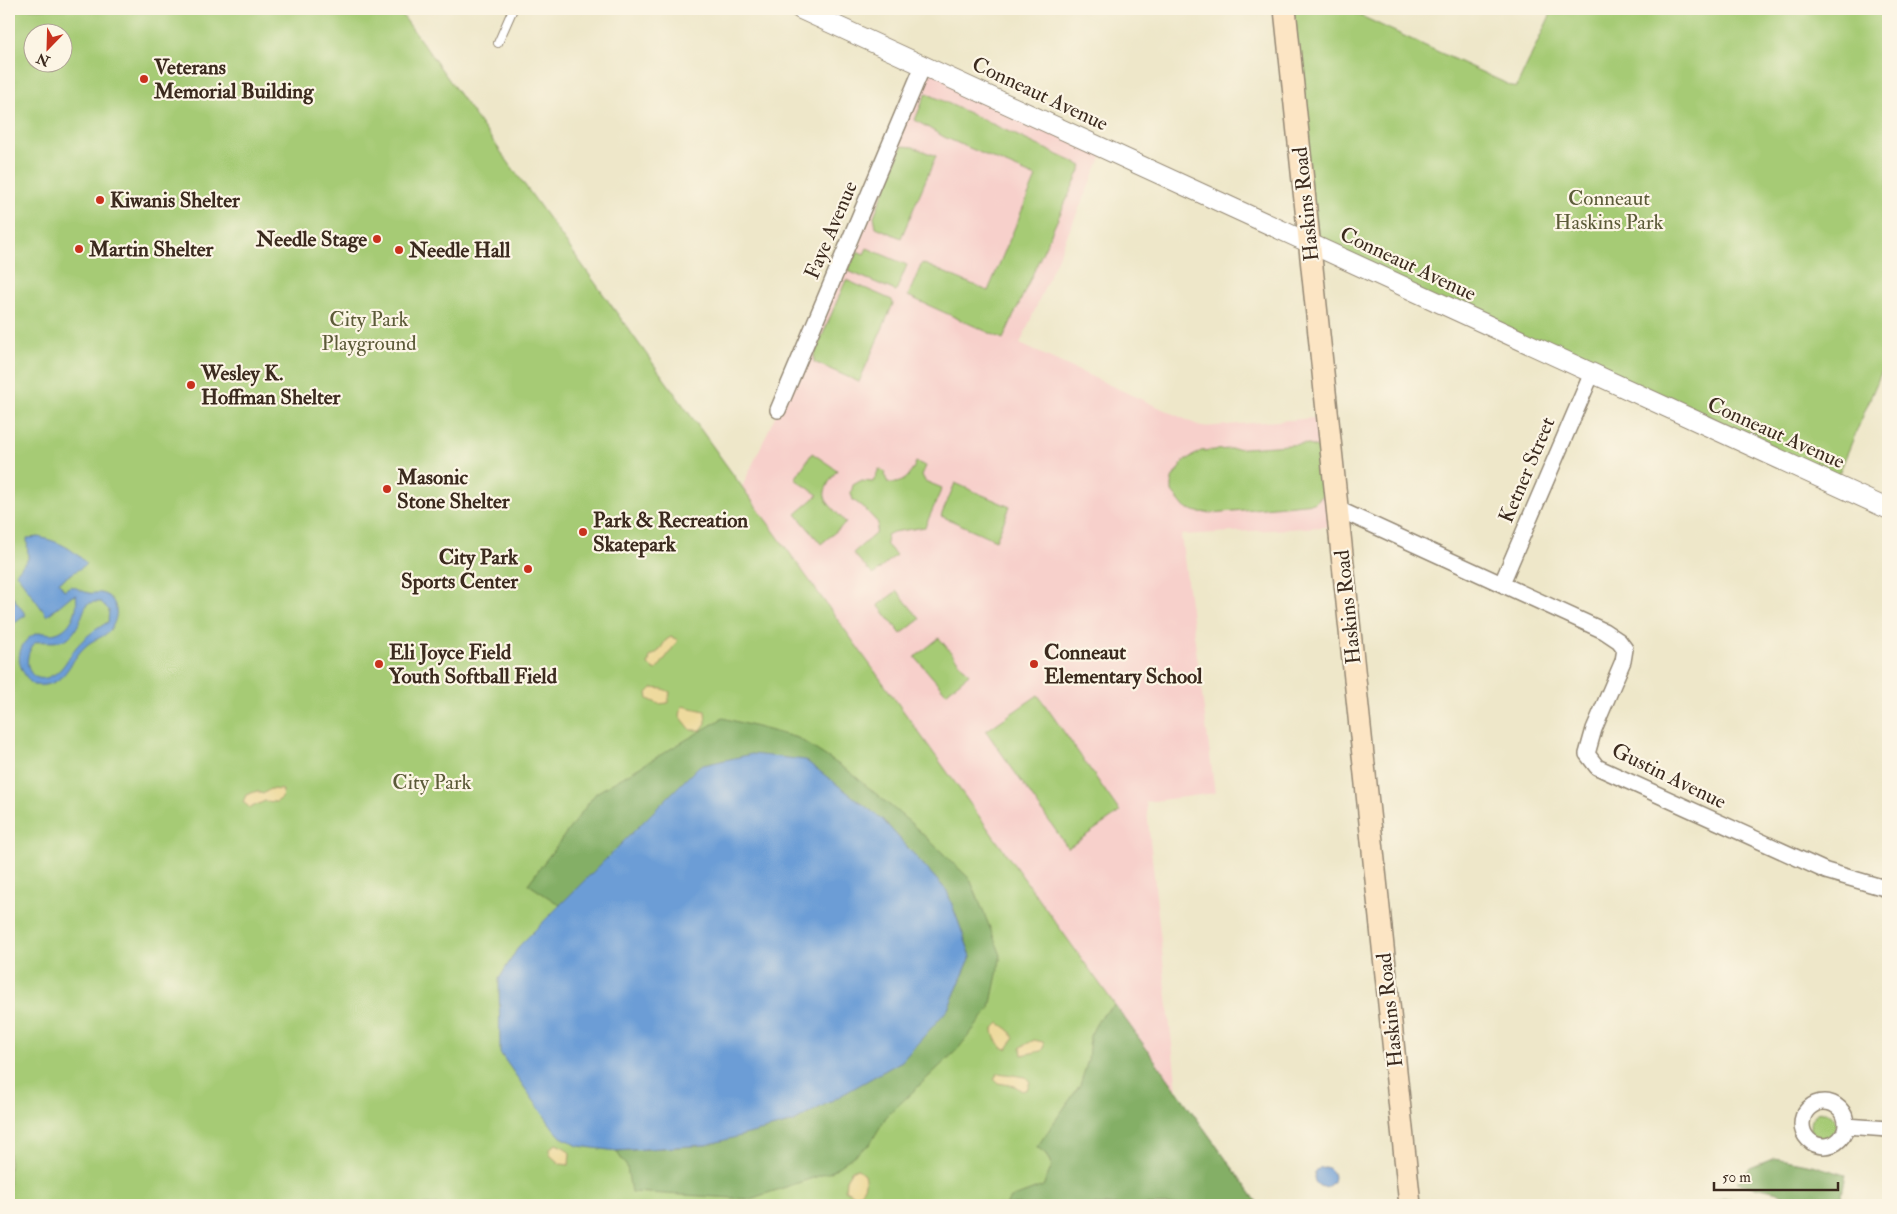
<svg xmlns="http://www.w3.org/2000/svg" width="1897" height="1214" viewBox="0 0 1897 1214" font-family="'IM FELL Double Pica',serif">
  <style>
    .built { fill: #f7d0cb }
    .green { fill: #a6cb75; stroke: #707a4a; fill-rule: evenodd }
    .forest { fill: #84af66; stroke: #606c42 }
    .sand { fill: #eeda9e; stroke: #94825e }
    .water { fill: #6c9dd6; stroke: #54647a; fill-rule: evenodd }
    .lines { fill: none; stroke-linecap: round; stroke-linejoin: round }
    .service-casing { stroke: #948874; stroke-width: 10 }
    .minor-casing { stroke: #948874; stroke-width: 18 }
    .tertiary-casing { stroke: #948874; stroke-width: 21 }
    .secondary-casing { stroke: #948874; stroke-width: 24 }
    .service { stroke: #fff; stroke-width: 8 }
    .minor { stroke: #fff; stroke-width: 15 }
    .tertiary { stroke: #fff; stroke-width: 19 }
    .secondary { stroke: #fce5c4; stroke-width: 21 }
    .poi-dot { fill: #c8321e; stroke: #fcf5e5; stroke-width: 2 }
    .labels { text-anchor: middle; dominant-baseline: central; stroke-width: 4.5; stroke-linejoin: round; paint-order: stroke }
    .poi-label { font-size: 21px; font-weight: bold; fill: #3b2a1e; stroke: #fcf5e5; text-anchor: start }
    .street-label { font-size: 21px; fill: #3b2a1e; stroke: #fcf5e5 }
    .park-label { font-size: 21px; fill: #5b5a38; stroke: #fcf5e5 }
  </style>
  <rect width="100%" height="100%" fill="#fcf5e5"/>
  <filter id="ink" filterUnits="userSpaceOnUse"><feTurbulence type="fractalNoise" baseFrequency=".02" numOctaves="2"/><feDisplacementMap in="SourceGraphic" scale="10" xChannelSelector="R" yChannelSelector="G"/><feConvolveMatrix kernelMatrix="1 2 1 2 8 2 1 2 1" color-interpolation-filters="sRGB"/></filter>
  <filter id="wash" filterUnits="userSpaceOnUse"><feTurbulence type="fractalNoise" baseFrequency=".0096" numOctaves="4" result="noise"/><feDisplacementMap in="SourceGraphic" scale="20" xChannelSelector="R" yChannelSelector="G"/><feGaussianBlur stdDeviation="1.12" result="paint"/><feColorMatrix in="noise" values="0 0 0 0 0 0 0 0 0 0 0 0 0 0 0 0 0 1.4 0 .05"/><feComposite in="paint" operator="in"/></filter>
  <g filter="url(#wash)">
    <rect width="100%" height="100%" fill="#eee7c9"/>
    <!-- built -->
    <path class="built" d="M923,66l182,83 -85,195 182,83 126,-10 11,109 -158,9 34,258 -69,9 31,289 -435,-604 36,-77z"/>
    <!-- green -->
    <path class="green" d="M9,9h389l861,1196h-1250zM32,32h30v30h-30z
      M1285,9h61l170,79 37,-79h335v347l-51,122 -144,-69 -4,9 -379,-175z
      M926,93l156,73 -79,173 -95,-43 14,-33 66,28 48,-114 -92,-40 -29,-17z
      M902,146l11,1 23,9 -35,82 -25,-11 -2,-11z
      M867,248l40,17 -11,26 -48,-20 9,-20 7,3z
      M846,280l46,20 1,4 -34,78 -45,-20v-7z
      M1304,444l17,4 5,45 -12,10 -101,10 -15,-1 -13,-4 -13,-16v-13l11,-17 18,-11z
      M812,453l25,17c-21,30 -13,27 9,53l-25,21 -25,-30 22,-19 -23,-16z
      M916,462l10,4 -4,9 3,6 17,7 -17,39 -32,5 -6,3 -1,9 10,11 -23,20 -20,-22 23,-20 2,-10 -14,-15 -11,-8 -2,-7 2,-8 7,-4 13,1 6,-13 7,3 -1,4 3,7c16,2 23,-8 28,-21z
      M955,483l55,24 -14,33 -55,-24z
      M897,591l23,28 -19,15 -23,-29z
      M939,638l30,36 -23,19 -31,-36z
      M1038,695l82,117 -52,36 -82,-117z
      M1810 1125a13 13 0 1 1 26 0a13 13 0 1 1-26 0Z"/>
    <!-- forest -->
    <path class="forest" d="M723,718l75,20 52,34 62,52 58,55 31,76 -11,53 -32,41 -72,68 -16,27 -39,28 -81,27 -119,-7 -4,-25 -11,-16 90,-6 242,-136 23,-53 -24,-65 -65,-72 -182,-53 -140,139 -32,-21 68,-91z
      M1115,1005l144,200h-253l5,-7 32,-12 9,-20 -6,-12 -9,-7 43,-62 8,-25 2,-24 9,-18z
      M1775,1158l37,7 34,10 -5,25 7,5h-52l-18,-13 -41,-9 13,-15z
      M1724,1198l57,7h-77z"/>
    <!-- sand -->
    <path class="sand" d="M671,637l7,3c-1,2 -20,29 -22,30l-8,-5 2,-8 9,-6 7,-11z
      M652,688l11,1 7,3 -2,11 -9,1 -11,-5 -1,-6z
      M682,706l23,5 1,12 -5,7h-10l-11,-14z
      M270,789l13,1 -1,8 -6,4 -11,-1 -15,7 -7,-6 3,-7 11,-4 6,3z
      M999,1023l10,7 5,8 -7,11c-8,-1 -14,-12 -14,-20z
      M1034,1040l9,2 1,4 -3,5 -19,4 -1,-8z
      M998,1073l28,4 4,5 -3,7 -5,2 -7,-5 -17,-3 -4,-4z
      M556,1144l9,4 5,5 -1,12 -9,-1 -10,-9v-7z
      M858,1169l6,5c3,11 0,15 -8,22l-11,-6 1,-10 6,-10z"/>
    <!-- water -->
    <path class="water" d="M39,537c21,5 33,11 48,27l-28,18 5,8 7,-4c7,2 12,6 18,7 4,1 8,-1 12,0 18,5 19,24 9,37 -5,7 -16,9 -23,15 -21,18 -20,44 -54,40 -12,-13 -19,-26 -9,-42 3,-4 10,-10 16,-10 5,-1 10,2 16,0 15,-4 23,-23 20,-38l-6,2 -23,19 -31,-43 12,-14 -1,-21zM94,602h7l8,8 -1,12c-12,7 -22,14 -31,24 -9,11 -14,26 -28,31 -21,8 -29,-20 -13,-35 8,-1 17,1 24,-1 18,-4 20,-24 27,-37z
      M9,592l17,23 -17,12z
      M752,754l53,6 77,59 65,72 24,65 -23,53 -46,52 -108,61 -88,23 -90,6 -38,-5 -17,-9 -8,-9 -53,-75 -1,-74 20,-33 180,-180z
      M1314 1177a10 10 0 1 1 20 0a10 10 0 1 1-20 0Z"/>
  </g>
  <g filter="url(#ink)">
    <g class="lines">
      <defs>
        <path id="service" d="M498,43l15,-34"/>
        <path id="minor" d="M778,410l145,-344
          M1338,509l266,122 15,10 6,8 -2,12 -29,68 -7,25 10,13 229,104 62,18
          M1502,583l90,-210
          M1802 1124a22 22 0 1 1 44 0a22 22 0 1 1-44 0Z
          M1846,1126l42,3"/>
        <path id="tertiary" d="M800,9l1088,500"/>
        <path id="secondary" d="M1285,9l125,1196"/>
      </defs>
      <!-- service casing -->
      <use href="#service" class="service-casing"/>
      <!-- minor casing -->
      <use href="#minor" class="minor-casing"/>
      <!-- tertiary casing -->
      <use href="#tertiary" class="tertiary-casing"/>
      <!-- secondary casing -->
      <use href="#secondary" class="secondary-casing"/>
      <!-- service -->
      <use href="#service" class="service"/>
      <!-- minor -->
      <use href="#minor" class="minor"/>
      <!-- tertiary -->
      <use href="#tertiary" class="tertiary"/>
      <!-- secondary -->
      <use href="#secondary" class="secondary"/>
    </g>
  </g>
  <!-- markers -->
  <g class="poi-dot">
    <circle cx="144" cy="79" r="5"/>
    <circle cx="100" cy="200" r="5"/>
    <circle cx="377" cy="239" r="5"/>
    <circle cx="79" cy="249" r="5"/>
    <circle cx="399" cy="250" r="5"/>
    <circle cx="191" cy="385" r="5"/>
    <circle cx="387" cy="489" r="5"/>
    <circle cx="583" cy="532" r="5"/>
    <circle cx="528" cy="569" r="5"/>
    <circle cx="379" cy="664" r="5"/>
    <circle cx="1034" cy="664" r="5"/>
  </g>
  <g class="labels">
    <!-- poi labels -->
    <g class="poi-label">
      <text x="154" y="67">Veterans<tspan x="154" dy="24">Memorial Building</tspan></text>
      <text x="110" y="200">Kiwanis Shelter</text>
      <text x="367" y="239" text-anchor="end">Needle Stage</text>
      <text x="89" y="249">Martin Shelter</text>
      <text x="409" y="250">Needle Hall</text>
      <text x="201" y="373">Wesley K.<tspan x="201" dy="24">Hoffman Shelter</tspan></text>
      <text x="397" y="477">Masonic<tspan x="397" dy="24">Stone Shelter</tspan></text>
      <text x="593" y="520">Park &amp; Recreation<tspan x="593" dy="24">Skatepark</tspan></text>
      <text x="518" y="557" text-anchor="end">City Park<tspan x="518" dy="24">Sports Center</tspan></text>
      <text x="389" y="652">Eli Joyce Field<tspan x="389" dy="24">Youth Softball Field</tspan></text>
      <text x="1044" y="652">Conneaut<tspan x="1044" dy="24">Elementary School</tspan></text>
    </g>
    <!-- street labels -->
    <g class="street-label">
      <text transform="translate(1040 94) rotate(25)">Conneaut Avenue</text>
      <text transform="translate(1306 204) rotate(-96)">Haskins Road</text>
      <text transform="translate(831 230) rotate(-67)">Faye Avenue</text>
      <text transform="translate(1408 264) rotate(25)">Conneaut Avenue</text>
      <text transform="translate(1776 433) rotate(24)">Conneaut Avenue</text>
      <text transform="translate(1527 470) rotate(-67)">Ketner Street</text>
      <text transform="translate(1348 607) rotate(-96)">Haskins Road</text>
      <text transform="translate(1669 776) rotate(26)">Gustin Avenue</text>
      <text transform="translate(1390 1010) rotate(-96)">Haskins Road</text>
    </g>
    <!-- park labels -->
    <g class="park-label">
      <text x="1609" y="198">Conneaut<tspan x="1609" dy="24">Haskins Park</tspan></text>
      <text x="369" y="319">City Park<tspan x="369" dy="24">Playground</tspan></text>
      <text x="432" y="782">City Park</text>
    </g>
  </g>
  <!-- margin -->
  <rect width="1897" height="1214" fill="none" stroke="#fcf5e5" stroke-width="30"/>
  <!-- north arrow -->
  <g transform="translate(48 48) rotate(203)"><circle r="24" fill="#fcf5e5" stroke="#afa495"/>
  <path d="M0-4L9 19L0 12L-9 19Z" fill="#c8321e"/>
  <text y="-8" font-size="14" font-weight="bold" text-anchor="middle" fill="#3b2a1e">N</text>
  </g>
  <!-- scale -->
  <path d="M1714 1182v8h124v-8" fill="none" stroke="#3b2a1e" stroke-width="2.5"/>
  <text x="1722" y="1182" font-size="15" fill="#3b2a1e" stroke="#fcf5e5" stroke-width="4" paint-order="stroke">50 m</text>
</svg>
